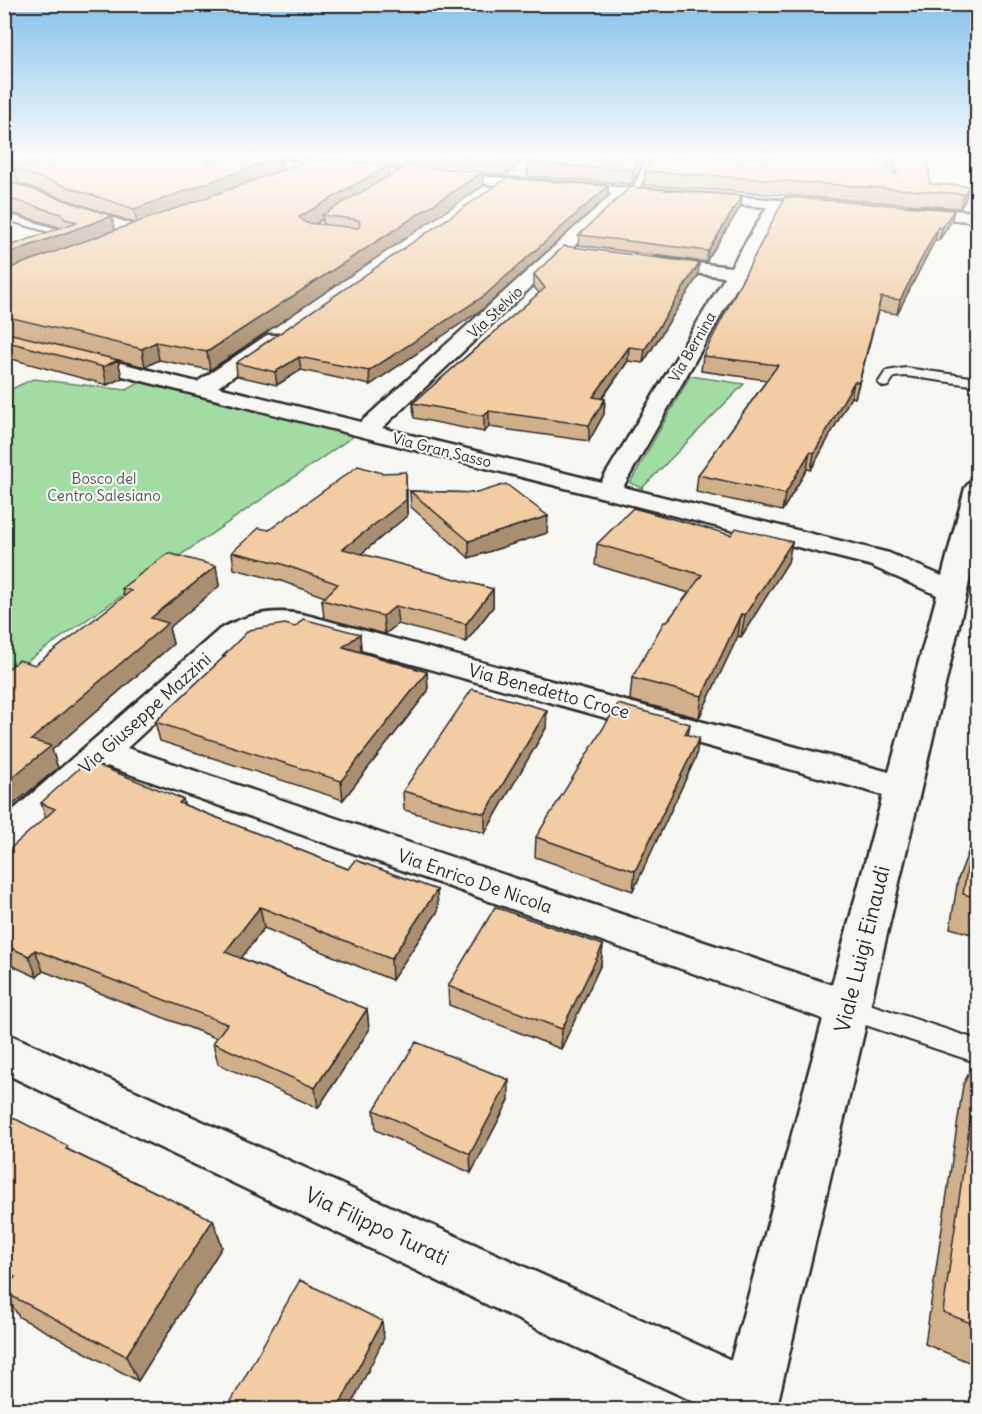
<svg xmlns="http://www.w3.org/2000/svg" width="982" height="1414" viewBox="0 0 982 1414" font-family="Delius,sans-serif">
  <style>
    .green { fill: #a1dda3; stroke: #668467; stroke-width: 1.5 }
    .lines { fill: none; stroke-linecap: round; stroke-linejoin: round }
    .lane-casing { stroke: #2b2b2b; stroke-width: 4 }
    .street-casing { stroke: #2b2b2b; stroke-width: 5 }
    .lane { fill: #f6f6f2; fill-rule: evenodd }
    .street { fill: #f6f6f2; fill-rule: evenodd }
    .wall { fill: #d0af8b; stroke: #2b2b2b; stroke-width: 1.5; fill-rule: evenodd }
    .shaded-wall { fill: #a98f71; stroke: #2b2b2b; stroke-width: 1.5 }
    .building { fill: #f2cca2; stroke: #2b2b2b; stroke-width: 1.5 }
    .labels { text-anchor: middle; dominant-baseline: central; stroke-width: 4.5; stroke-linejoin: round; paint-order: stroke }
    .far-street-label { font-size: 15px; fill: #2b2b2b; stroke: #f6f6f2 }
    .far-park-label { font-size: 15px; fill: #485849; stroke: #f6f6f2 }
    .street-label { font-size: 18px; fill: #2b2b2b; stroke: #f6f6f2 }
    .near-street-label { font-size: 21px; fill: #2b2b2b; stroke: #f6f6f2 }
  </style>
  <rect width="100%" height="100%" fill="#f6f6f2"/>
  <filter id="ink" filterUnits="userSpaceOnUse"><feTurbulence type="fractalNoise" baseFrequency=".0167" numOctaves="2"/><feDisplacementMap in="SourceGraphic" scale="12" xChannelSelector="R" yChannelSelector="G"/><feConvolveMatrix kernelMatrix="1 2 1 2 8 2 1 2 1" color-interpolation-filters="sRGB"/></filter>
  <g filter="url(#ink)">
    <!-- green -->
    <path class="green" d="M690,376l54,8 -102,104 -12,-5z
      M33,379l93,11 19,-10 210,55 -350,241v-284z"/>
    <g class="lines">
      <defs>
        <path id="lane" d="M648,157h8l-20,37h-6z
          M4,213l60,18 2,2 -62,24v-7l48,-17 -48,-14z
          M906,368l72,10v8l-72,-10 -12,1 -6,9 -4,1 -6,-4 8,-12z
          M848,997l130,43v23l-139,-47 -4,-8 4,-8z"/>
        <path id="street" d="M181,157h58l593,47 3,3 -3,3 -5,2 -45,-4 -159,279 266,66 53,23 23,-88 4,-5 9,-2v63l-202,866h-64l-149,-69 -559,-268v-41l727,328 92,-341 -716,-253 -90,84 -13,3v-35l216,-189c28,-16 59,-21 90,-13l579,156 48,-177 -68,-30 -865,-219v-12l193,48 70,-47h14l3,4 -3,4 -63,44 143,35 251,-228 -424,-33zM627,196l140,11 -36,60 -76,-9 -9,5 9,5 70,9 -124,205 -219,-54zM290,630l593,165 -51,190 -705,-237 115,-107 22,-10z
          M4,181l133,45 30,-11 8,5 -3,3 -35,13 -133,-46z
          M908,207l70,5v10l-75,-7 -3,-3 3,-3z"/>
      </defs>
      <!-- lane casing -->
      <use href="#lane" class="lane-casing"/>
      <!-- street casing -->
      <use href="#street" class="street-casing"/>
      <!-- lane -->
      <use href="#lane" class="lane"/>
      <!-- street -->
      <use href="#street" class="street"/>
    </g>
    <!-- wall -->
    <path class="wall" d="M4,157h214v4l11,-4h298l-20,18 -24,-2v13l-273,184 -51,-10 -14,7 -27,-7 4,18 -15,7 -103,-28v-109l58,-20 -57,-17 -1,-31 111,50 20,-7 -117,-40 -3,-12zM280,158l25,2 -2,3 -21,7zM389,166l10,1h5l-15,9zM323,219v6l-8,-1z
      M535,157h111l-14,27 -104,-8v-13z
      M886,157h41l3,27 39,2 -4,15 -5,7 -316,-23 1,-14 244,-2z
      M608,186v10l-124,112 -114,77 -69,-15 -24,15 -40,-9 -1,-13z
      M742,196l-1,10 -35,56 -128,-17 1,-10z
      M954,210l-3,12 -12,18h-4l-38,74 -19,-3 -23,87 -4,-1 -40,73 -4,-1 -25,42 -86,-19 2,-17 69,-95 -66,-9 2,-15z
      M699,263l-1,13 -55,87 -15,-2 -26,38h3l-1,15 -15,27 -100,-14 -5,5 -70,-14 -1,-15 126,-110 -5,-6v-13z
      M407,489v27l-46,38 132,35v18l-27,35 -68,-18 -13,10 -61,-16 -2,-18 3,-3 -44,-16 -47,-12 -2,-17 37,-22z
      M410,491l67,2 70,40 -78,25 -58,-51z
      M731,535l61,7 -4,20 -47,75 -3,-1 -39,82 -69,-18 2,-22 35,-56 22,-29 -94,-28 2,-21z
      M216,566l3,20 -50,42 4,16 -121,106 6,18 -54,44v-140l31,-7 89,-68 -2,-9z
      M295,627l65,7 1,18 66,20 1,19 -85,109 -183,-59 -5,-19 68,-64v-2z
      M546,728l-61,105 -81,-23 -1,-19z
      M688,735l8,22 -63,134 -98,-34 1,-20z
      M41,803l144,2 163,64 89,21 1,21 -46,69 -128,-52 -23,30 126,51 2,21 -51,78 -100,-44 -5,-21 3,-5 -173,-67 -6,6 -33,-15v-108l42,-36z
      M971,845l7,2v89l-28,-8 8,-49z
      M603,945l-2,19 -40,85 -112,-44 -1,-19z
      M978,971v36l-5,-2z
      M978,1054v312l-53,-22 38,-259z
      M509,1100l-38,73 -95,-43 -2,-20z
      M4,1113l67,38 142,69 9,27 -84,134 -119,-64 -15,-25 2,-3 -2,-1z"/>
    <!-- shaded-wall -->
    <path class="shaded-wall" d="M16,157h50l-48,13 -4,-1 1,2 -11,1v-14z
      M207,157h11l1,9 -14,6 -2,-13z
      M280,157l2,13 -145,54 -3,-15z
      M512,157h15l-20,18v-14z
      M640,157h6l-14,27 1,-14z
      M389,165v14l-67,36 1,4 -22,13 -2,-15z
      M483,172v14l-273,184 -3,-18z
      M608,186v10l-124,112 -114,77 -1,-14z
      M969,186l-4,15 -5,7 4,-14z
      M742,196l-1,10 -35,56 2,-11z
      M954,210l-3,12 -12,18 3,-12z
      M112,216l3,15 -111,41v-17z
      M938,227l-3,13 -38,74 3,-14z
      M699,263l-1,13 -55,87 2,-14z
      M881,297l-3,14 -23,87 4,-16z
      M156,342l3,18 -14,7 -3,-18z
      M629,347l-1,14 -36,51 1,-15z
      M299,357l2,13 -24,15 -2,-13z
      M118,360l4,18 -15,7 -4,-18z
      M854,382l-3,15 -40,73 3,-17z
      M605,399l-1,15 -15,27v-16z
      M489,411v16l-5,5v-16z
      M810,452l-3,17 -25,42 3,-17z
      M406,472l1,44 -62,51 -2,-18z
      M548,516l-1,17 -78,25v-17z
      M792,542l-4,20 -47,75 4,-22z
      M216,566l3,20 -50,42 4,16 -121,106 6,18 -54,44v-28l27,-44 120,-122z
      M493,589v18l-27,35v-18z
      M396,606l2,18 -13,10 -2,-18z
      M741,614l-3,22 -39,82 3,-22z
      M360,634l1,18 -18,-5z
      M427,672l1,19 -85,109 -2,-19z
      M547,710l-1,18 -61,105v-19z
      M690,724l-3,19 -2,-9z
      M699,738l-3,19 -63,134 2,-20z
      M183,799l5,21 -9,-17z
      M437,890l1,21 -46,69 -1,-21z
      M260,907l4,21 -34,45 -5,-21z
      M603,945l-2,19 -40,85 1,-20z
      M35,950l8,21 -6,6 -8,-21z
      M367,1009l2,21 -51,78 -3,-20z
      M509,1080v20l-38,73 -1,-19z
      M213,1220l9,27 -84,134 -12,-25z
      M382,1321l2,17 -35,72h-12z"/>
    <!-- building -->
    <path class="building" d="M60,157h147l-4,2 8,5 18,-7h51l-146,52 -120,-40 14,-1z
      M448,157h64l-5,4z
      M535,157h105l-7,13 -105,-7z
      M652,157h220l25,18 -5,-18h35l3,27 39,2 -5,8 -319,-23z
      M305,159l84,6 -90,52 7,6 52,5 2,-2 -1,-6 -37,-5 84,-49 77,6 -276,180 -51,-10 -14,7 -138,-33v-46l299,-107z
      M507,178l101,8 -124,110 -115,75 -70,-14 -24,15 -39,-9z
      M4,180l108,36 -108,39v-7l73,-26 -12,-3 -4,-5 -57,-17z
      M630,187l112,9 -34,55 -129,-16z
      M785,197l169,13 -12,18 -4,-1 -38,73 -19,-3 -22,85h-5l-40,71 -4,-1 -25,42 -87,-19 80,-110 -75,-9z
      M564,246l135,17 -54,86 -16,-2 -36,50 12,2 -16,26 -100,-14 -5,5 -71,-13 132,-115 -11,-14z
      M4,332l114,28 -15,7 -99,-26z
      M358,466l24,7 24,-1v28l-63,49 150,40 -27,35 -70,-18 -13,10 -61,-16 16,-16 -59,-21 -47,-11 27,-24 10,2z
      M506,484l42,32 -79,25 -59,-50 67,2z
      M633,508l98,27 5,-7 56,14 -47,73 -4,-1 -39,82 -70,-18 32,-56h3l35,-47 -105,-31z
      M168,553l48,13 -65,52 17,5 -137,117 20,6 -47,38v-112l15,-12 16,5 96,-74 -9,-3z
      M303,619l57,15 -17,13 84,25 -86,109 -186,-59 70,-66h-2l26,-26 36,-6 10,3z
      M472,689l75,21 -62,104 -82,-23z
      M618,704l72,20 -5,10 14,4 -64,133 -99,-34z
      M87,761l96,38 -4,4 169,66 7,-9 82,30 -46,69 -131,-52 -35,45 142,57 -52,79 -102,-45 14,-19 -192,-74 -6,6 -25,-11v-91l51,-45 -14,-6z
      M971,845l7,2v51l-15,-4z
      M495,907l108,38 -41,84 -114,-43z
      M416,1042l93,38 -39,74 -96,-44z
      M978,1065v261l-35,-14z
      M4,1113l64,33 -2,3 147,71 -87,136 -122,-64 11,-15 -11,-6z
      M300,1280l82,41 -45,89h-111z"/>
  </g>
  <!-- sky -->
  <linearGradient id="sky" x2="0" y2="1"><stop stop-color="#85c2ec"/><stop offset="0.44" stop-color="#fbfbf9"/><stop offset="1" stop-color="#fbfbf9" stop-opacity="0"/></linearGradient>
  <rect width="982" height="355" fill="url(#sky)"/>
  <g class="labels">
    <!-- far-street labels -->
    <g class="far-street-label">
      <text transform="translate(495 312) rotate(-43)">Via Stelvio</text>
      <text transform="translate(692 347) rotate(-60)">Via Bernina</text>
      <text transform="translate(442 450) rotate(14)">Via Gran Sasso</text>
    </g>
    <!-- far-park labels -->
    <g class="far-park-label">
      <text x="104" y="478">Bosco del<tspan x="104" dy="17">Centro Salesiano</tspan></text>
    </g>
    <!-- street labels -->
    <g class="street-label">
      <text transform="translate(549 691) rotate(15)">Via Benedetto Croce</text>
      <text transform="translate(145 713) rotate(-42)">Via Giuseppe Mazzini</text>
      <text transform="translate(475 881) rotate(19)">Via Enrico De Nicola</text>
    </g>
    <!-- near-street labels -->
    <g class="near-street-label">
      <text transform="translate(862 949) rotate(-76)">Viale Luigi Einaudi</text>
      <text transform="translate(377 1226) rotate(25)">Via Filippo Turati</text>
    </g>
  </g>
  <!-- margin -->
  <rect width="982" height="1414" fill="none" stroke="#f6f6f2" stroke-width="24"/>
  <rect x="12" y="12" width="958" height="1390" fill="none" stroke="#2b2b2b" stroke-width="2" filter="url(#ink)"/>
</svg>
